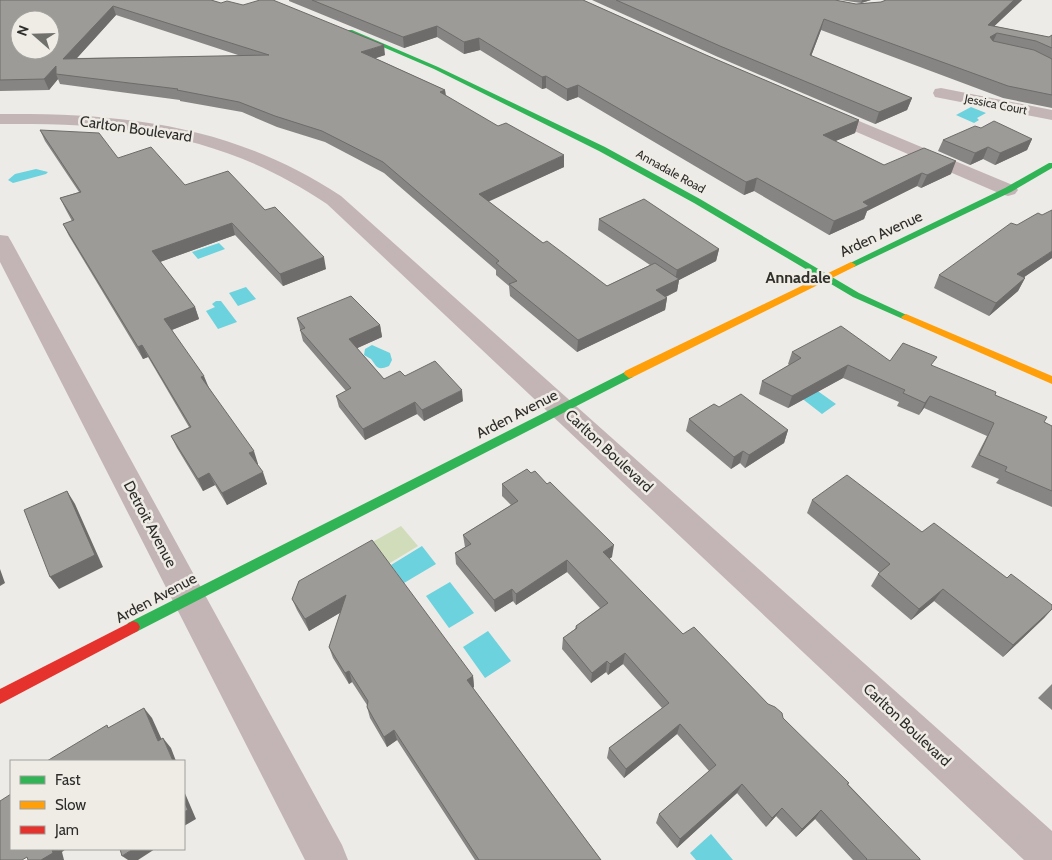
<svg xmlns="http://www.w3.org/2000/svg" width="1052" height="860" viewBox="0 0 1052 860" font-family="Cabin,sans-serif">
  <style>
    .green { fill: #d0dcba }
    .water { fill: #6cd2dd }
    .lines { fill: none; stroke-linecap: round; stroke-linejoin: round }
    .street { fill: #c3b5b5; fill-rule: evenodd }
    .fast { fill: #30b455; fill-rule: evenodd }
    .slow { fill: #ff9f0a; fill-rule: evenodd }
    .jam { fill: #e5322d; fill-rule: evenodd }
    .wall { fill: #868583; fill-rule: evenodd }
    .shaded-wall { fill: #6d6c6a }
    .building { fill: #9c9b98; stroke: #6d6c6a; fill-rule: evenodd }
    .labels { text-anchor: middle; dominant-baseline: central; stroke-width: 5; stroke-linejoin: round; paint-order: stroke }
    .far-street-label { font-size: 12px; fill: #2e2d2b; stroke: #eeece5 }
    .street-label { font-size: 15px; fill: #2e2d2b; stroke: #eeece5 }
    .neighbourhood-label { font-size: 16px; font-weight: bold; fill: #31302b; stroke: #eeece5 }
  </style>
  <rect width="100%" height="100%" fill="#ecebe7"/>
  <!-- green -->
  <path class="green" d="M401,526l17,20 -33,20 -16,-22z"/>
  <!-- water -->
  <path class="water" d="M971,107l15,6 -9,5 2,2 -5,3 -18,-8z
    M36,169l12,3 -2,2 -33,9 -5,-3 7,-6z
    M219,243l6,6 -27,10 -6,-7z
    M246,287l10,12 -18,7 -9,-13z
    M216,301h5l16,21 -19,7 -12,-18 9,-4 -3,-3z
    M372,345l18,8 2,7 -3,6c-12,5 -12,1 -18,-7l-7,-4 1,-6z
    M805,382l31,22 -14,10 -31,-24z
    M422,546l14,18 -32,19 -13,-18z
    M450,582l24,31 -25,15 -23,-32z
    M488,631l23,30 -26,17 -22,-31z
    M711,834l22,26h-37l-6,-7z"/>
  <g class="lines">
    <!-- street -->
    <path class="street" d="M941,88l111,22v10l-117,-23 -2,-4 2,-4z
      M823,106l192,80 3,4 -3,4 -7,2 -7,-2 -184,-79 -3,-4 3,-4z
      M0,114c126,-1 233,11 341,82l711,635v29h-28l-697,-656c-106,-71 -202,-81 -327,-80z
      M0,235l8,1 3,5 331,604 6,15h-43l-305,-598z"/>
    <!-- fast -->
    <path class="fast" d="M348,30h4l86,37 167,80 95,52 159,94 52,24 -5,3 -3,-1 -50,-22 -159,-94 -95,-52 -165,-82 -86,-37z
      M1049,163h3v5l-41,24 -157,75h-6l-2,-2 159,-77z
      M629,370l5,4 -1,3 -495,254 -5,2 -5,-2 -2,-4 2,-4z"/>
    <!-- slow -->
    <path class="slow" d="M851,262l5,3 -2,2 -221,110 -4,1 -5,-4 1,-3z
      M906,314l146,62v8l-149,-65 -2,-2z"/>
    <!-- jam -->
    <path class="jam" d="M133,621l5,2 2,4 -2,4 -138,73v-15z"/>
  </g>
  <!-- wall -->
  <path class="wall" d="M0,0h211l174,55 -10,3 70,32 1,6 118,71 -76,34 55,42 64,43 43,-21 -52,-35 1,-11 120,30 -3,12 -37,19 -2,11 -11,6 1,1 -2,12 -88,42 -67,-56 -1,-10 -13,-11v-5l-112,-97 -59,-31 -48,-15 -35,-15 -62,-11v-1l-120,-16 -2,-5 -9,11 -49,1zM116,15l125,41 -164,2z
    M289,0h294l123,55 153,65 -4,13 -20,8 49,24 67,9 -30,14 -4,-2 -50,25 -3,8 -35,16 -75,-44 -10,4 -166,-98 -11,4 -21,-13 -4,1 -62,-39 -16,4 -27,-17 -33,11 -115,-47z
    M592,0h243l21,4 25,-2 5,-2h136l-28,26 55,11 3,-2v73l-49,-10 -182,-68 -10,26 101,42 -5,12 -32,14 -157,-67z
    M840,0h31l-10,3z
    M981,128l51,11 -5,11 -32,15 -12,-6 -13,6 -32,-14 5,-11z
    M40,130l78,28 67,27 80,25 61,59 -43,17 -48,-51 -75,27 35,45 4,12 -27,11 86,134h-1l10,20 -40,21 -12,-20 -12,6 -26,-43 -6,-12 18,-9 -41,-70 -5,2 -74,-123 -6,-12 9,-3 -6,-11 -6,-12 19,-6 -34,-51z
    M1052,258l-28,19 1,1 -7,13 -29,25 -55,-28 5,-13z
    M297,318l83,7 2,12 -25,11 27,31 21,-3 58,25 -39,20 -7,-7 -52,26 -26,-33 -3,-11 10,-5 -43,-50z
    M792,352l98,9 42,5 63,29 49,27 8,4v81l-56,-24 3,-4 -28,-12 16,-31 -63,-28 -5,7 -22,-9 2,-4 -56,-24 -55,30 -29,-14 3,-13 27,-16 -1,-1z
    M719,407l69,23 -4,13 -39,25 -5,-5 -9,6 -45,-38 3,-12z
    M502,484l110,73 -3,2 74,75 85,70 80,80 72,76h-67l-38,-41 -19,18 -20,-21 -10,11 -29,-34 -60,55 -21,-25 3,-9 50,-43 -32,-37 -53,44 -17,-20 2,-10 53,-40 -39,-44 -15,11 -2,-3 -15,11 -29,-34 1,-11 12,-9 1,-3 24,-18 -33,-36 -51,33 -3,-4 -18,11 -39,-48 -1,-11 10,-6 -2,-12 48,-30 -9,-9z
    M812,500l110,32 85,46 45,31 -8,9 -41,39 -69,-56 -23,19 -40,-34 7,-12 2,-1 -73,-60z
    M299,581l174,95 1,11 -1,1 128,172h-126l-78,-120 -10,7 -17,-29 -3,-11v-2l-15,-23 -3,2 -16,-26 -4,-11 12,-35 -32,19 -12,-21 -5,-11z
    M1052,684v26l-14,-12z"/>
  <!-- shaded-wall -->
  <path class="shaded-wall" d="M862,0h9l-10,3z
    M1014,0h8l-38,36 4,-11z
    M113,6l3,9 -49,54 -4,-10z
    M824,19l-3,11 -14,37 3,-12z
    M437,26v11l-33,11 -1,-11z
    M997,33l-5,11 -2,-7z
    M479,38l1,12 -16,4v-12z
    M384,45l1,10 -23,8 -1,-11z
    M56,66v8l2,5 -9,11 -5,-11z
    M546,76v12l-4,1v-12z
    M578,85v12l-11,4v-12z
    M445,90l1,11 -6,-9z
    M912,98l-5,12 -32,14 4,-12z
    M859,120l-4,13 -36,15 4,-13z
    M1032,139l-5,11 -32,15 5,-12z
    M988,147l-5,12 -13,6 5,-12z
    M564,155v12l-85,39v-12z
    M956,161l-5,13 -30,14 6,-13z
    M922,173l-5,13 -50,25 -3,8 -35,16 5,-14 29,-19z
    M757,178l-3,13 -10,4 2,-13z
    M232,223l3,12 -78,28 -5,-12z
    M719,249l-3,12 -37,19 -2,11 -22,11 1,-12 19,-9 2,-11z
    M1052,251v7l-42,29 7,-13z
    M324,257l2,12 -43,17 -3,-12z
    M1025,278l-7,13 -29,25 7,-13z
    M667,298l-2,12 -88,42 1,-12z
    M195,307l4,12 -30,12 -5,-12z
    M380,325l2,12 -31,14 -2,-12z
    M142,345l6,12 -5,2 -5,-12z
    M848,365l-5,13 -55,30 4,-12z
    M204,376l5,12 -8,-11z
    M462,390l1,11 -39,20 -2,-11z
    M930,396l-6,12 -5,7 6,-12z
    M415,402l2,12 -52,26 -2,-11z
    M788,430l-4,13 -39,25 4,-13z
    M254,451l4,13 -4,2 -5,-13z
    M743,451l-3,12 -9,6 3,-12z
    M263,472l4,12 -40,21 -5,-12z
    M209,473l6,12 -12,6 -5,-12z
    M67,491l8,13 28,63 -44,22 -9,-12z
    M614,545l-2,12 -11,7 2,-12z
    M567,560v12l-51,33v-11z
    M0,569l5,14 -5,3z
    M512,589l1,12 -18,11 -1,-12z
    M943,589l-9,12 -23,19 8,-11z
    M346,595l4,12 -41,24 -4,-12z
    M1052,609l-8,9 -41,39 10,-12z
    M625,653l-2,11 -15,11 2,-11z
    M607,661l-1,11 -15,11 1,-10z
    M349,671l3,11 -3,2 -4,-11z
    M473,676l1,11 -6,4 -1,-11z
    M144,708l8,10 15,33 -9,-10z
    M680,724l-3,10 -53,44 2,-9z
    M394,730l3,10 -10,7 -3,-10z
    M163,738l8,10 5,13h-3z
    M742,784l-5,9 -60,55 3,-9z
    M184,791l12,28 -12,7z
    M782,808l-6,8 -10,11 6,-9z
    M821,810l-6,9 -19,18 6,-8z
    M52,849h14l-4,3 2,8h-23z
    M133,849h22l-17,11h-10l-6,-4z"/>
  <!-- building -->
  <path class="building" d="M0,0h211l10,3 6,-2 16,4 17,-5h13l111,45 -23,7 84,38 -5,2 58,34 8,-3 58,32 -85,39 64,49 4,-2 60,45 48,-23 24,16 -23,11 11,8 -89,42 -69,-56 8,-3 -21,-18 3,-2 -116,-99 -61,-31 -47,-15 -36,-14 -62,-12 1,-1 -122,-15v-8l-12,13 -44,1zM113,6l156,49 -206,4zM20,20h30v30h-30z
    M312,0h271l123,55 153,65 -36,15 61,30 40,-17 32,13 -29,14 -5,-2 -59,29 6,4 -35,15 -77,-43 -11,4 -168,-97 -11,4 -21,-13 -4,1 -63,-39 -15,4 -27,-16 -34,11z
    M616,0h219l21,4 25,-2 5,-2h128l-26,25 61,12 3,-2v13l-16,-7 -39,-8 -7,4 3,4 41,9 18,9v36l-44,-9 -184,-67 -14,36 102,43 -33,14 -159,-66z
    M994,121l38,18 -32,14 -12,-6 -13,6 -32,-13 32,-14 6,2z
    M40,130l59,3 19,25 33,-11 34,38 43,-14 37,39 10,-3 49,50 -44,17 -48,-51 -80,28 43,56 -31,12 40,57 -3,1 53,74 -5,2 14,19 -41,21 -13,-20 -11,6 -27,-43 20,-9 -49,-82 -4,2 -75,-123 11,-4 -14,-22 21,-6z
    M644,199l75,50 -42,21 -78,-51z
    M1052,210v41l-35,23 8,4 -29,25 -57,-28 72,-52 6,2 21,-12 4,2z
    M351,296l29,29 -31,14 35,40 16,-8 5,5 30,-15 27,29 -40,20 -7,-8 -52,27 -27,-33 15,-8 -51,-58 5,-2 -8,-10z
    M841,326l49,35 13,-18 34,14 -6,8 65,27 -1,3 52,22 -3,5 8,4v65l-47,-20 2,-4 -28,-12 15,-32 -64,-27 -5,7 -22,-10 2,-3 -57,-25 -56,31 -30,-15 39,-23 -9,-6z
    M741,394l47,36 -39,25 -6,-4 -9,6 -45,-38 25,-15 5,3z
    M527,469l4,4 4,-2 12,13 3,-2 64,63 -11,7 80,82 11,-7 74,77 7,3 7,6 1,5 66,65 -2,1 73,75v1h-54l1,-1 -46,-49 -19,19 -20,-21 -10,10 -30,-34 -62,55 -21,-25 57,-49 -36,-41 -54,45 -17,-21 60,-45 -44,-50 -15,11 -3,-3 -15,12 -29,-35 14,-10 -1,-2 32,-23 -41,-43 -51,34 -4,-5 -18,11 -39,-47 16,-9 -8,-9 55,-34 -16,-17z
    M847,475l75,57 12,-9 73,55 4,-4 41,31v4l-39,36 -70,-56 -24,20 -41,-35 12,-10 -78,-64z
    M67,491l28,64 -45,22 -26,-67z
    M372,540l101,136 -6,4 134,180h-122l-85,-130 -10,7 -17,-30 1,-6 -19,-30 -4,2 -16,-26 17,-52 -41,24 -13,-20 7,-18z
    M144,708l14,33 5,-3 10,23h-126l60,-36 1,3z
    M11,794v55h41l1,4 -12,7h-13l-1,-3 -5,3h-22v-59z
    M184,801l4,9 -4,2z
    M120,849h13l-11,7z"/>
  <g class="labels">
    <!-- far-street labels -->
    <g class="far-street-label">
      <text transform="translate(996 104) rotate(11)">Jessica Court</text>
      <text transform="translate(671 171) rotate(29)">Annadale Road</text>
    </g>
    <!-- street labels -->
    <g class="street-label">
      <text transform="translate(136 129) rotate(8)">Carlton Boulevard</text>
      <text transform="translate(881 234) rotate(-25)">Arden Avenue</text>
      <text transform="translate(517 414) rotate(-27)">Arden Avenue</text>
      <text transform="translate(609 451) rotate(43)">Carlton Boulevard</text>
      <text transform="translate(150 524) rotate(62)">Detroit Avenue</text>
      <text transform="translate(156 598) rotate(-28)">Arden Avenue</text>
      <text transform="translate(907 725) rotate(43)">Carlton Boulevard</text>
    </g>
    <!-- neighbourhood labels -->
    <g class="neighbourhood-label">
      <text x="798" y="277">Annadale</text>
    </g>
  </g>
  <!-- legend -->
  <rect x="10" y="760" width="175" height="90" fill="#eeece5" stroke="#a1a09b"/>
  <rect x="20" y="776" width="25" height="8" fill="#30b455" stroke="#a1a09b"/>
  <text x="55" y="785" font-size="15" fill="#2e2d2b">Fast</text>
  <rect x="20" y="801" width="25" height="8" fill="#ff9f0a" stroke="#a1a09b"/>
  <text x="55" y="810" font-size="15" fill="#2e2d2b">Slow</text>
  <rect x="20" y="826" width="25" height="8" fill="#e5322d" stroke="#a1a09b"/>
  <text x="55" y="835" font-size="15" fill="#2e2d2b">Jam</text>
  <!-- north arrow -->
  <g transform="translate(35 35) rotate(290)"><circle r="24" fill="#eeece5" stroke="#a1a09b"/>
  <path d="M0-4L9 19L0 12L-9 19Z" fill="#70706d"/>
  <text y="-8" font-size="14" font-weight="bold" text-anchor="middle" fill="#2e2d2b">N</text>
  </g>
</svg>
